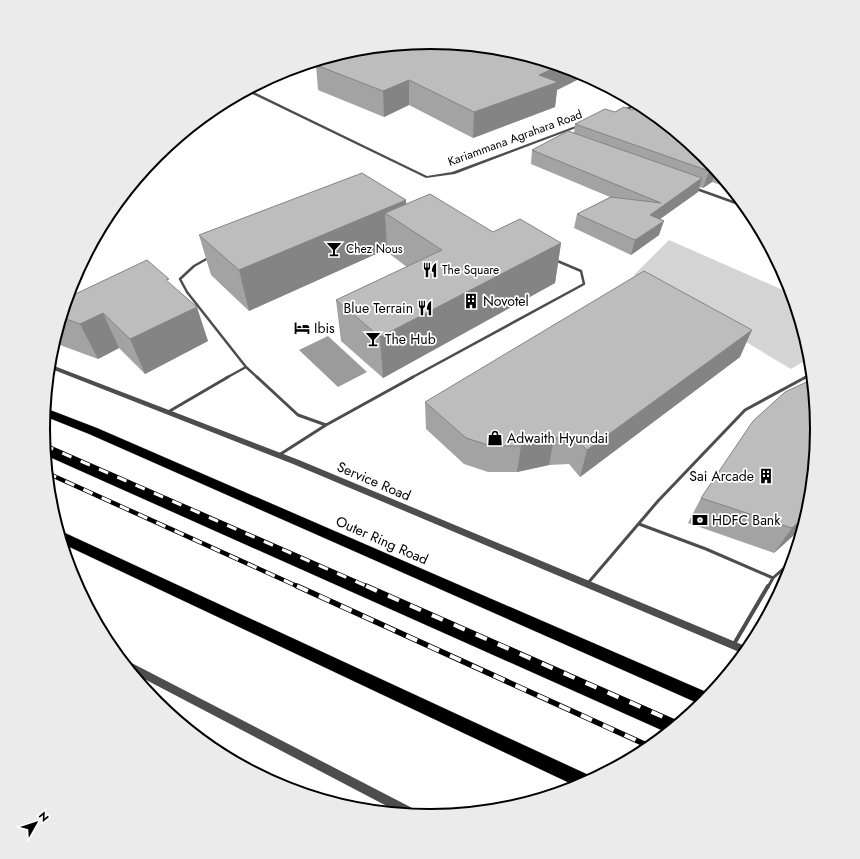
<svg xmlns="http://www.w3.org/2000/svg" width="860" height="859" viewBox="0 0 860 859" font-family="Jost,sans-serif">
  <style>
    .green { fill: #d4d4d4 }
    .water { fill: #9b9b9b }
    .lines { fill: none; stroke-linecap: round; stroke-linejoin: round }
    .trunk-casing { stroke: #dbdbdb; stroke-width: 1 }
    .service-far3 { stroke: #4d4d4d; stroke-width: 1.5 }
    .service-far2 { stroke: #4d4d4d; stroke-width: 2.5 }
    .service-far1 { stroke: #4d4d4d; stroke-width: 3 }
    .service { stroke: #4d4d4d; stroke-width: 4 }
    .minor { stroke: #4d4d4d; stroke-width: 2.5 }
    .tertiary { fill: #4d4d4d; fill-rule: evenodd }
    .trunk { fill: #000; fill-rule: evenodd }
    .rail-far1-casing { stroke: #000; stroke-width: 4.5 }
    .rail-casing { stroke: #000; stroke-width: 5.5 }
    .rail-far1 { stroke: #fff; stroke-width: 3; stroke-dasharray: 10; stroke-linecap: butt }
    .rail { stroke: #fff; stroke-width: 4; stroke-dasharray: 12; stroke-linecap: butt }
    .wall { fill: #a3a3a3 }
    .shaded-wall { fill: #848484 }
    .building { fill: #bdbdbd; stroke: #848484 }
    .labels { text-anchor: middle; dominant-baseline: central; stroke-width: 3.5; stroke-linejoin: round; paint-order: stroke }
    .far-street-label { font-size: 12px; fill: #000; stroke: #fff }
    .far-poi-label { font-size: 12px; fill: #000; stroke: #fff; text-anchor: start }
    .poi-label { font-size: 14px; fill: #000; stroke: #fff; text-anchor: start }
    .street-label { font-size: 14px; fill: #000; stroke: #fff }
    .rim { fill: none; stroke: #000; stroke-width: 2 }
  </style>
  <rect width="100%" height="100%" fill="#fff"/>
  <!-- green -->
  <path class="green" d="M669,240l123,54 18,64 -19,11 -157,-94z"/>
  <!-- water -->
  <path class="water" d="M328,336l39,36 -29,15 -39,-37z"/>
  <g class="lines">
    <defs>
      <path id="trunk" d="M45,408l52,20 614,266 -9,11 -613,-271 -45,-18z
        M44,446l5,1 631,276 -12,10 -623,-278z
        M58,531l5,1 530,245 1,2 -16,8 -517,-244z"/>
    </defs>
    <!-- trunk casing -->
    <use href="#trunk" class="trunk-casing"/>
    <!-- service-far3 -->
    <path class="service-far3" d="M579,74l10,3"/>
    <!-- service-far2 -->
    <path class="service-far2" d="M210,257l-16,9 -14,13 7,13 59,75 12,11
      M226,378l20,-11
      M411,378l173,-94 -3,-13 -26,-11
      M804,378l8,-4"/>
    <!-- service-far1 -->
    <path class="service-far1" d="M257,377l41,38 28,10
      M168,412l60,-35
      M279,455l47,-30 87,-48
      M639,524l67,25 67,29
      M588,583l70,-82 87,-91 61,-33
      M768,587l5,-9 21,-19"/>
    <!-- service -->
    <path class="service" d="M734,644l34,-58"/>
    <!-- minor -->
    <path class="minor" d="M694,188l53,19"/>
    <!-- tertiary -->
    <path class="tertiary" d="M248,89l179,87 25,-4 129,-48 3,1 -129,49 -29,4 -180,-87z
      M638,103l2,2 -21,8 -3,-1z
      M49,364l250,96 451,188 -6,6 -451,-190 -244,-96z
      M122,658l298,154 1,4 -19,-2 -273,-143 -10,-12z"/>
    <!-- trunk -->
    <use href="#trunk" class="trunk"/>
    <defs>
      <path id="rail-far1" d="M44,445l324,142
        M47,473l252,114"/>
      <path id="rail" d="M297,586l354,161
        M366,586l313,138"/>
    </defs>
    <!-- rail-far1 casing -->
    <use href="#rail-far1" class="rail-far1-casing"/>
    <!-- rail casing -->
    <use href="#rail" class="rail-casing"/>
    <!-- rail-far1 -->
    <use href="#rail-far1" class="rail-far1"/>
    <!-- rail -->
    <use href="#rail" class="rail"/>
  </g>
  <!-- wall -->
  <path class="wall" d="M355,49l123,2 103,27 -24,12 -2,17 -82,31 -64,-33 -25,12 -66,-27 -2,-25 -5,-2z
    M632,110l72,46 26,31 -8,-3 -1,1 -9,-3 -9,6 -3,-1 -2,5 -38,27 -1,16 -28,20 -57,-27 3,-14 33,-17 -79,-33 1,-14 42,-17 1,-9 40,-12z
    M406,204l87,28 68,11 -6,40 -172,95 -42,-37 -5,-41 71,-33 -20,-15v-3l-138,62 -38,-36 -12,-40z
    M170,284l38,57 -63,33 -26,-26 -21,11 -38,-14 -5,-9 12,-38z
    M740,357l-160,120 -11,-13 -20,1 -32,7h-29l-24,-8 -38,-35 -1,-27z
    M701,498l109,7 -6,21 -30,27 -86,-30z"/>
  <!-- shaded-wall -->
  <path class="shaded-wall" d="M559,66l19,6 3,1v5l-24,12 -2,17 -82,31 1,-26 65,-37z
    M409,80v25l-25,12 -1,-26z
    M714,168l2,2 -4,12 -9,6 6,-17z
    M702,178l-4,14 -52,37 4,-14z
    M723,179l1,1 -2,4 -1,1z
    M406,200l1,27 -22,-14 2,36 -138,62 -10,-41z
    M664,221l-5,14 -28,20 4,-15z
    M561,243l-6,40 -172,95 -3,-41z
    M197,307l11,34 -63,33 -15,-35z
    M103,313l16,35 -21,11 -18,-35z
    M752,330l-12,27 -160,120 7,-27z
    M554,438l-5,27 -32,7 4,-26z
    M807,514l-3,12 -30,27 18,-25z"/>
  <!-- building -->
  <path class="building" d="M430,42l30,3 18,6 9,-3 19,1 53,17 -20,9 19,7 -84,30 -65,-32 -26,11 -67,-26 32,-11 -4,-1 11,-4z
    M641,105l4,2 59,49 10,12 -5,3 -134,-47 30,-15 10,3 9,-5 8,3z
    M568,131l134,47 -52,37 14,6 -29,19 -58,-26 34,-17 50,6 -129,-53z
    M362,173l44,27 -167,70 -40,-35z
    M430,194l63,38 27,-13 41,24 -181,94 -44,-37 106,-50 -57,-37z
    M147,260l22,19 -3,1 31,27 -67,32 -27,-26 -23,11 -19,-7 6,-19z
    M644,271l108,59 -165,120 -12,-12h-21l-33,8h-30l-25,-8 -41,-36z
    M813,379l5,51 -8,75 -3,9 -15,14 -91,-30 52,-77 32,-29z"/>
  <!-- icons -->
  <defs>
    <symbol id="bar-bare" viewBox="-9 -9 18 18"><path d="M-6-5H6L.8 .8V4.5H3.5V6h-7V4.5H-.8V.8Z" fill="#000" stroke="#fff" stroke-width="2.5" paint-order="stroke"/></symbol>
    <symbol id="restaurant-bare" viewBox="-9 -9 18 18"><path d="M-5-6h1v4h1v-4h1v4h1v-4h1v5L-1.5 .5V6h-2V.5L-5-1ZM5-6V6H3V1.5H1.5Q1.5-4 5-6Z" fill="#000" stroke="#fff" stroke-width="2.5" paint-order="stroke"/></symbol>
    <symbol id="building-bare" viewBox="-9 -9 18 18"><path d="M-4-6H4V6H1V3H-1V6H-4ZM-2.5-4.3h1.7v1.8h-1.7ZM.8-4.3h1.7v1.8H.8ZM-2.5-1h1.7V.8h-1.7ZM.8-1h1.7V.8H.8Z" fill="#000" stroke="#fff" stroke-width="2.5" paint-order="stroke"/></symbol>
    <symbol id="hotel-bare" viewBox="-9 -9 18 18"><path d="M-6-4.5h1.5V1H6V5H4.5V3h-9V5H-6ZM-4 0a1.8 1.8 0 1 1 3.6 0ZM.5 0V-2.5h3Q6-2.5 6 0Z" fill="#000" stroke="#fff" stroke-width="2.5" paint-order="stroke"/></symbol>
    <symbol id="shop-bare" viewBox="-9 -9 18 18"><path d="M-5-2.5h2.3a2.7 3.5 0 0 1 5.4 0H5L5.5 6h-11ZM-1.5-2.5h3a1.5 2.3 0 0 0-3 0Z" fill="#000" stroke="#fff" stroke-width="2.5" paint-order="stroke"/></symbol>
    <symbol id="bank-bare" viewBox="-9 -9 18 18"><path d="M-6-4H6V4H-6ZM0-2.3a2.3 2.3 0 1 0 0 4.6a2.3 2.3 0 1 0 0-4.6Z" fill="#000" stroke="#fff" stroke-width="2.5" paint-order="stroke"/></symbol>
  </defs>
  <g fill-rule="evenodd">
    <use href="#bar-bare" x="323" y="238" width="22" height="22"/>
    <use href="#restaurant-bare" x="419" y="259" width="22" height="22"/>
    <use href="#building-bare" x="460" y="290" width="22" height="22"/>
    <use href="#restaurant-bare" x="414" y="297" width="22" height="22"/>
    <use href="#hotel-bare" x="291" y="317" width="22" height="22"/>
    <use href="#bar-bare" x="362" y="328" width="22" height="22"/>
    <use href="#shop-bare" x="484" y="427" width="22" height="22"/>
    <use href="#building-bare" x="755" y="465" width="22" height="22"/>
    <use href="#bank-bare" x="689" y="509" width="22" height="22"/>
  </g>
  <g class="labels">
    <!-- far-street labels -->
    <g class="far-street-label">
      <text transform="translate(515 138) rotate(-20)">Kariammana Agrahara Road</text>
    </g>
    <!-- far-poi labels -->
    <g class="far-poi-label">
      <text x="346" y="249">Chez Nous</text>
      <text x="442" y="270">The Square</text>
    </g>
    <!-- poi labels -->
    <g class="poi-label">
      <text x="483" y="301">Novotel</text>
      <text x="413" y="308" text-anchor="end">Blue Terrain</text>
      <text x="314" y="328">Ibis</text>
      <text x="385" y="339">The Hub</text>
      <text x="507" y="438">Adwaith Hyundai</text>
      <text x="754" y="476" text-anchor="end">Sai Arcade</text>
      <text x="712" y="520">HDFC Bank</text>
    </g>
    <!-- street labels -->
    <g class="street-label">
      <text transform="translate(374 481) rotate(23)">Service Road</text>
      <text transform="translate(382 540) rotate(24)">Outer Ring Road</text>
    </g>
  </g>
  <!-- crop -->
  <path d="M0 0H860V859H0ZM50 429a380 380 0 1 1 760 0a380 380 0 1 1-760 0Z" fill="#ebebeb" fill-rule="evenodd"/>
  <path class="rim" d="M50 429a380 380 0 1 1 760 0a380 380 0 1 1-760 0Z"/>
  <!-- north arrow -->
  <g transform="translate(36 823) rotate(51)" stroke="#ffffff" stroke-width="3" paint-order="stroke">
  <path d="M0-3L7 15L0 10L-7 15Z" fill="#000000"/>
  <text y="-6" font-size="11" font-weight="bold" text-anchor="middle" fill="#000000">N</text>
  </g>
</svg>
